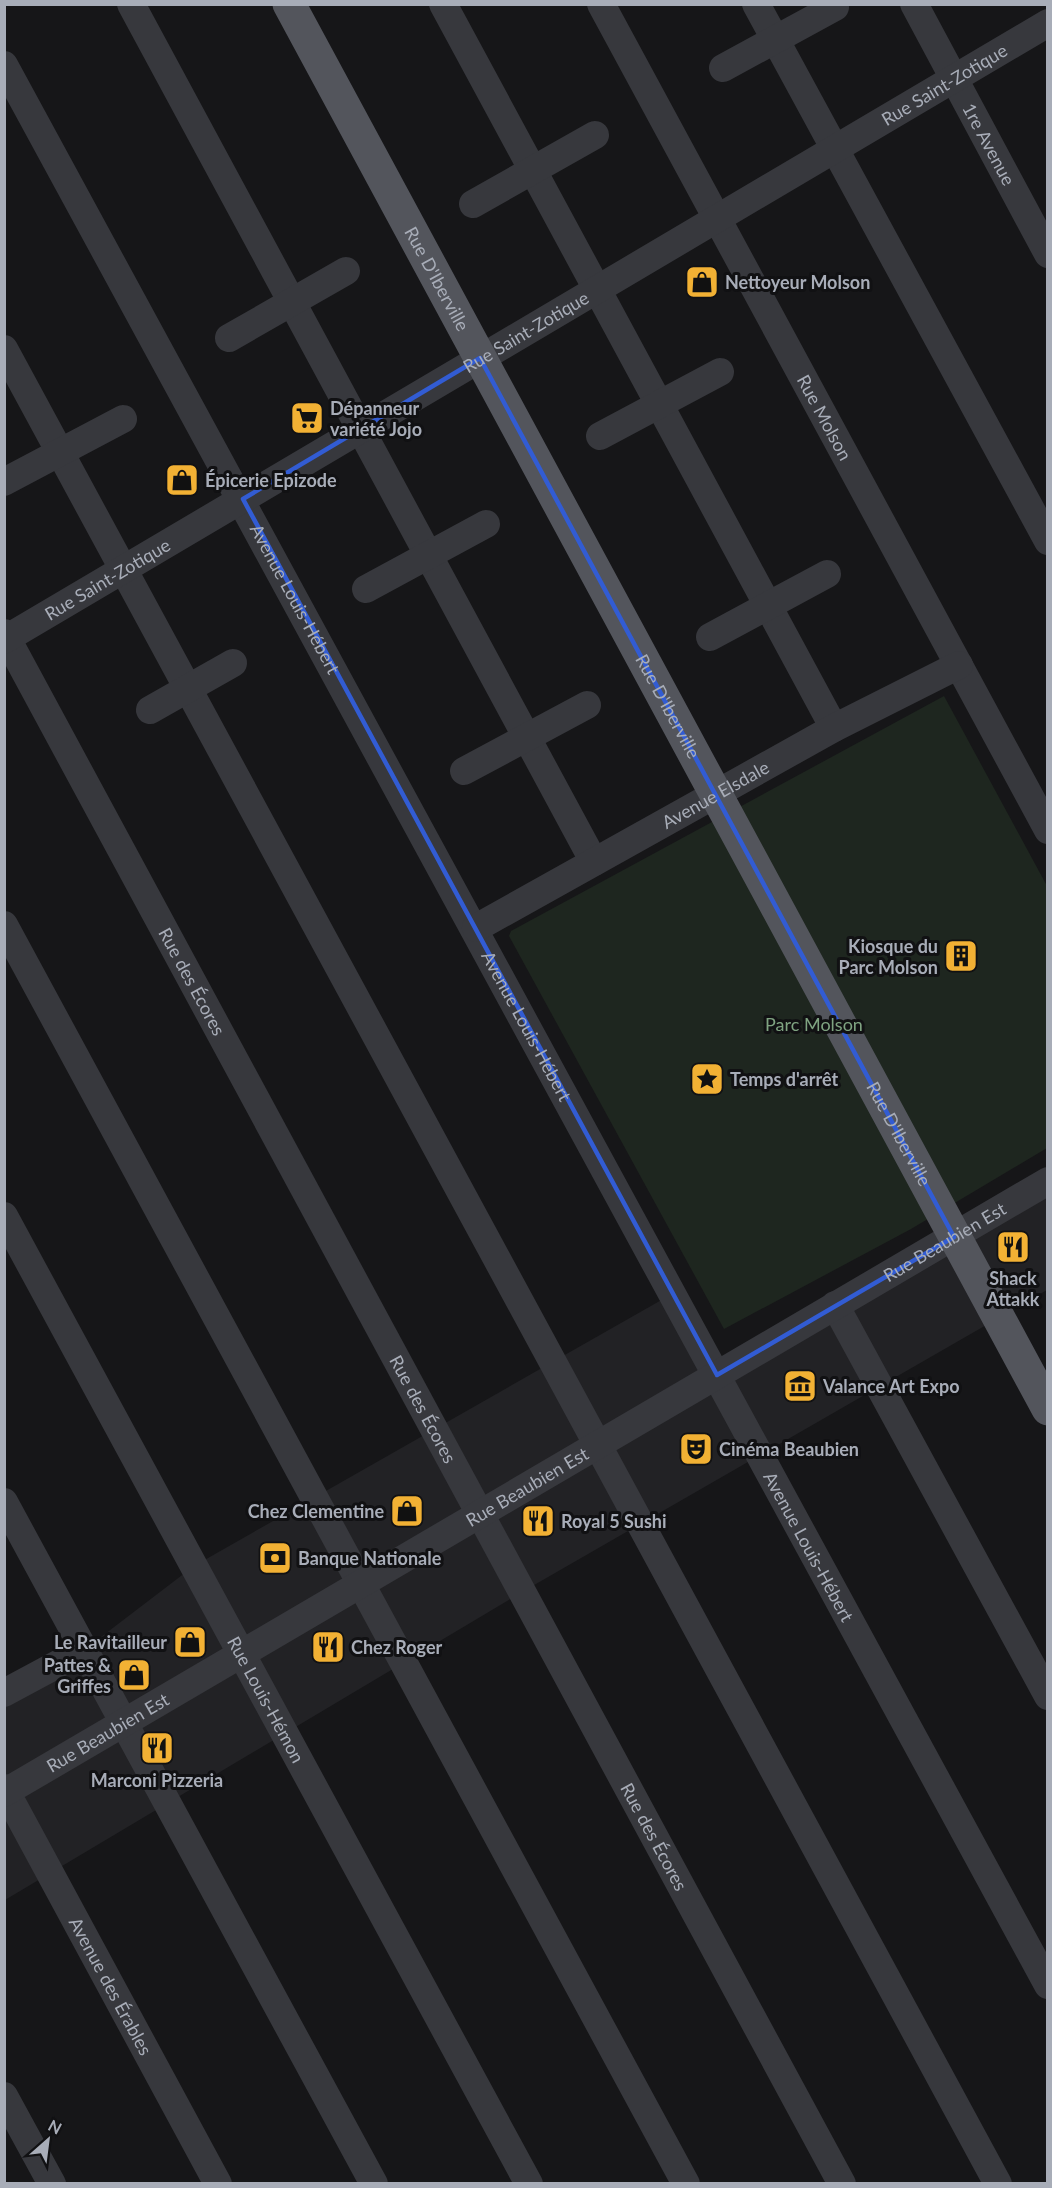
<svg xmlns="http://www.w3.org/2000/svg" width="1052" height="2188" viewBox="0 0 1052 2188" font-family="Lato,sans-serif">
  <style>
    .built { fill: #222225 }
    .green { fill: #1e261f }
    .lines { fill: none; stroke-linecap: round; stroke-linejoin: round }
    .minor { stroke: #37383d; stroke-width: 28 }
    .major { stroke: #53555c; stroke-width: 33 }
    .marked { fill: none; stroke: #325cd3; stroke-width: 4.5; stroke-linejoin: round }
    .labels { text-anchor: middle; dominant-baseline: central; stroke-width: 6; stroke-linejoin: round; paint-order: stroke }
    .street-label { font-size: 18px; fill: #a8adb8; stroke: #111113 }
    .poi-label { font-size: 18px; font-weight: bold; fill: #a8adb8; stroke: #111113; text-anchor: start }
    .park-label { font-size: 18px; fill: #7fa381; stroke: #111113 }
  </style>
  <rect width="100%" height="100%" fill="#161618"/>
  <!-- built -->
  <path class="built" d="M1047,1180v110l-525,302 -517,308v-207l79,-43 110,-84 478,-272 45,81z"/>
  <!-- green -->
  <path class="green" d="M944,696l103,190v262l-136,81 -187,100 -215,-393 2,-5z"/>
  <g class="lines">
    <!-- minor -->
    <g class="minor">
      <path d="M131,4l463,858"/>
      <path d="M443,4l391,724"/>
      <path id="s1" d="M601,4l447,826"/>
      <path d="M756,4l292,537"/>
      <path id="s2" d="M914,4l134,250"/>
      <path id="s3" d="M4,65c351,639 694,1281 1044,1920"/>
      <path d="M723,68l112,-61"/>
      <path d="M473,204l122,-69"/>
      <path d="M229,338l117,-67"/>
      <path d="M4,349l994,1835"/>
      <path d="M600,436l120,-64"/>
      <path d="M4,482l119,-63"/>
      <path d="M366,589l120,-65"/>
      <path id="s4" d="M4,633l838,1551"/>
      <path d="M710,637l117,-63"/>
      <path id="s5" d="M4,640l1044,-617"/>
      <path d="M150,710l83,-47"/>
      <path d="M464,771l123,-66"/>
      <path d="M4,925l682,1259"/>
      <path id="s6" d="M476,928l358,-200 125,-63"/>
      <path id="s7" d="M4,1216l525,968"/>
      <path d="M835,1305l213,391"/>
      <path d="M4,1502l370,682"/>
      <path d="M4,1693l80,-43"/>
      <path id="s8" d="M4,1788l214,396"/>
      <path id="s9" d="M4,1793l1044,-612"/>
      <path d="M4,2096l48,88"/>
    </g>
    <!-- major -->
    <path class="major" id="s10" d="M289,4l759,1405"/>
  </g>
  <!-- marked area -->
  <path class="marked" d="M480,358l474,879 -237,138 -474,-876z"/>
  <!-- icons -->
  <defs>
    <symbol id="shop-square" viewBox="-11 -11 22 22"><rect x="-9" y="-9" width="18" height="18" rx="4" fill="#f2b134" stroke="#111113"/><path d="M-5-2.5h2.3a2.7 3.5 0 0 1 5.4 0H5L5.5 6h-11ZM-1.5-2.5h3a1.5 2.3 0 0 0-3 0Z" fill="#111"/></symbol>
    <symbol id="supermarket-square" viewBox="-11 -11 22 22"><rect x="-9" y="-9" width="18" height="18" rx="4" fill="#f2b134" stroke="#111113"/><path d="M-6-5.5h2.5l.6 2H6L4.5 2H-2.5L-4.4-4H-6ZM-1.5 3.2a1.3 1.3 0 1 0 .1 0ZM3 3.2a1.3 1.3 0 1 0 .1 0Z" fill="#111"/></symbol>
    <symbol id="building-square" viewBox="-11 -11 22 22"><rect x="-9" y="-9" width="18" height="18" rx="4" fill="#f2b134" stroke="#111113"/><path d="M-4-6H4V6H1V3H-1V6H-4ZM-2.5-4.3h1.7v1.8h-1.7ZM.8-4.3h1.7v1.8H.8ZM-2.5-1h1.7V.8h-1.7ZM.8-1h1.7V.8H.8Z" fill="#111"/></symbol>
    <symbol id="sight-square" viewBox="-11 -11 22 22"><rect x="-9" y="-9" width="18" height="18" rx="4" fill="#f2b134" stroke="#111113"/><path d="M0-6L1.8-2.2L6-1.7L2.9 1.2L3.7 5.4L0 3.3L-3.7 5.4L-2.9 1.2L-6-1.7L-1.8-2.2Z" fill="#111"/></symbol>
    <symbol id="restaurant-square" viewBox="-11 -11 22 22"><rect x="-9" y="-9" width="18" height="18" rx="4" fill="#f2b134" stroke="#111113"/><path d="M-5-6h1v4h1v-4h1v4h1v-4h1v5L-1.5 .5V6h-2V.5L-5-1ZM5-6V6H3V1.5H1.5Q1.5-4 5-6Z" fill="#111"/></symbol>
    <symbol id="museum-square" viewBox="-11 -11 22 22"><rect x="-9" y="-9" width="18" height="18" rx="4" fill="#f2b134" stroke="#111113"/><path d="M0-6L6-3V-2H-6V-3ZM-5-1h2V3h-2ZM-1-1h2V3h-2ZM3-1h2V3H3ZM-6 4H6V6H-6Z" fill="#111"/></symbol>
    <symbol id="theatre-square" viewBox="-11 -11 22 22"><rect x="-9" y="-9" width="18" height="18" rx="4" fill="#f2b134" stroke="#111113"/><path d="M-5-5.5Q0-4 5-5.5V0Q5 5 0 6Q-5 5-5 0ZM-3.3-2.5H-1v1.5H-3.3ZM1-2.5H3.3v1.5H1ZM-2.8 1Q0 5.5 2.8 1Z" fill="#111"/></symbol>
    <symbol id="bank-square" viewBox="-11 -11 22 22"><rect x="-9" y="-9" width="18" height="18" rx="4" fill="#f2b134" stroke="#111113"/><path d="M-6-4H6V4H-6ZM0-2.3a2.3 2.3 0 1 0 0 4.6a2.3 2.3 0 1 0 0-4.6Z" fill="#111"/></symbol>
  </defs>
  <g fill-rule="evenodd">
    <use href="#shop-square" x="683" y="263" width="38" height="38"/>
    <use href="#supermarket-square" x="288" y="399" width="38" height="38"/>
    <use href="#shop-square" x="163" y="461" width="38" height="38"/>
    <use href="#building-square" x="942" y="937" width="38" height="38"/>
    <use href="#sight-square" x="688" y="1060" width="38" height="38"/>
    <use href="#restaurant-square" x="994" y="1228" width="38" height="38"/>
    <use href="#museum-square" x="781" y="1367" width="38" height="38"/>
    <use href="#theatre-square" x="677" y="1430" width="38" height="38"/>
    <use href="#shop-square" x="388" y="1492" width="38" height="38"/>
    <use href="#restaurant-square" x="519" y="1502" width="38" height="38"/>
    <use href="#bank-square" x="256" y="1539" width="38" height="38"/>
    <use href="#shop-square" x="171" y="1623" width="38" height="38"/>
    <use href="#restaurant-square" x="309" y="1628" width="38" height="38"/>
    <use href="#shop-square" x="115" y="1656" width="38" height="38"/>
    <use href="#restaurant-square" x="138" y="1729" width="38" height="38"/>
  </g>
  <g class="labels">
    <!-- street labels -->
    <g class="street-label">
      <text stroke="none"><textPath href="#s5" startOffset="1092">Rue Saint-Zotique</textPath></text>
      <text stroke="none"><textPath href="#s2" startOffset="159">1re Avenue</textPath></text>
      <text stroke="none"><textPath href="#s10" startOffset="312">Rue D'Iberville</textPath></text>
      <text stroke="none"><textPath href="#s5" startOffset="606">Rue Saint-Zotique</textPath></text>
      <text stroke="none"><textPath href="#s1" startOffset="470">Rue Molson</textPath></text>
      <text stroke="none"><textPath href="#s5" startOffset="120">Rue Saint-Zotique</textPath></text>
      <text stroke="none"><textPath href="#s3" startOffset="608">Avenue Louis-Hébert</textPath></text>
      <text stroke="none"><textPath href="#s10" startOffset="798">Rue D'Iberville</textPath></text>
      <text stroke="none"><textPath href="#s6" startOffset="274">Avenue Elsdale</textPath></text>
      <text stroke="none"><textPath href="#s4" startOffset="396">Rue des Écores</textPath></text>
      <text stroke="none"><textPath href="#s3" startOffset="1094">Avenue Louis-Hébert</textPath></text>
      <text stroke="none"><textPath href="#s10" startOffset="1284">Rue D'Iberville</textPath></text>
      <text stroke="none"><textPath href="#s9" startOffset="1090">Rue Beaubien Est</textPath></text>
      <text stroke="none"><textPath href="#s4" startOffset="882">Rue des Écores</textPath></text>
      <text stroke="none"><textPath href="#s9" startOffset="606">Rue Beaubien Est</textPath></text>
      <text stroke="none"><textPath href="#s3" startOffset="1686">Avenue Louis-Hébert</textPath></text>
      <text stroke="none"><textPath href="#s7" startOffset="550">Rue Louis-Hémon</textPath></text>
      <text stroke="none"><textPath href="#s9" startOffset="120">Rue Beaubien Est</textPath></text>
      <text stroke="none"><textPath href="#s4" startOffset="1368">Rue des Écores</textPath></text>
      <text stroke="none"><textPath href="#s8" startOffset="225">Avenue des Érables</textPath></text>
    </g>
    <!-- poi labels -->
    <g class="poi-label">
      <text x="725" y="282">Nettoyeur Molson</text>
      <text x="330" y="408">Dépanneur<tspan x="330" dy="21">variété Jojo</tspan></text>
      <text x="205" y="480">Épicerie Epizode</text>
      <text x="938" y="946" text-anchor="end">Kiosque du<tspan x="938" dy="21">Parc Molson</tspan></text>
      <text x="730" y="1079">Temps d'arrêt</text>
      <text x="1013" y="1278" text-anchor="middle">Shack<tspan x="1013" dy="21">Attakk</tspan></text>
      <text x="823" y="1386">Valance Art Expo</text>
      <text x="719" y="1449">Cinéma Beaubien</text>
      <text x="384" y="1511" text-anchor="end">Chez Clementine</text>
      <text x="561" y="1521">Royal 5 Sushi</text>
      <text x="298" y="1558">Banque Nationale</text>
      <text x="167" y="1642" text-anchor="end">Le Ravitailleur</text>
      <text x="351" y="1647">Chez Roger</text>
      <text x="111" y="1665" text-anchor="end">Pattes &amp;<tspan x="111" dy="21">Griffes</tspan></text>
      <text x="157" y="1780" text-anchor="middle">Marconi Pizzeria</text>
    </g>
    <!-- park labels -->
    <g class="park-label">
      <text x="814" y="1024">Parc Molson</text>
    </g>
  </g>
  <!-- border -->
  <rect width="1052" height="2188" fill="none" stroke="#a8adb8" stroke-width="12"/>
  <!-- north arrow -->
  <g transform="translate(48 2140) rotate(28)" stroke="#111113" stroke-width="4.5" paint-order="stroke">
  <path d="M0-4.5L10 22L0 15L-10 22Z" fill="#a8adb8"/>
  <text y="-9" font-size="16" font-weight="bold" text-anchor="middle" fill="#a8adb8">N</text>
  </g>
</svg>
